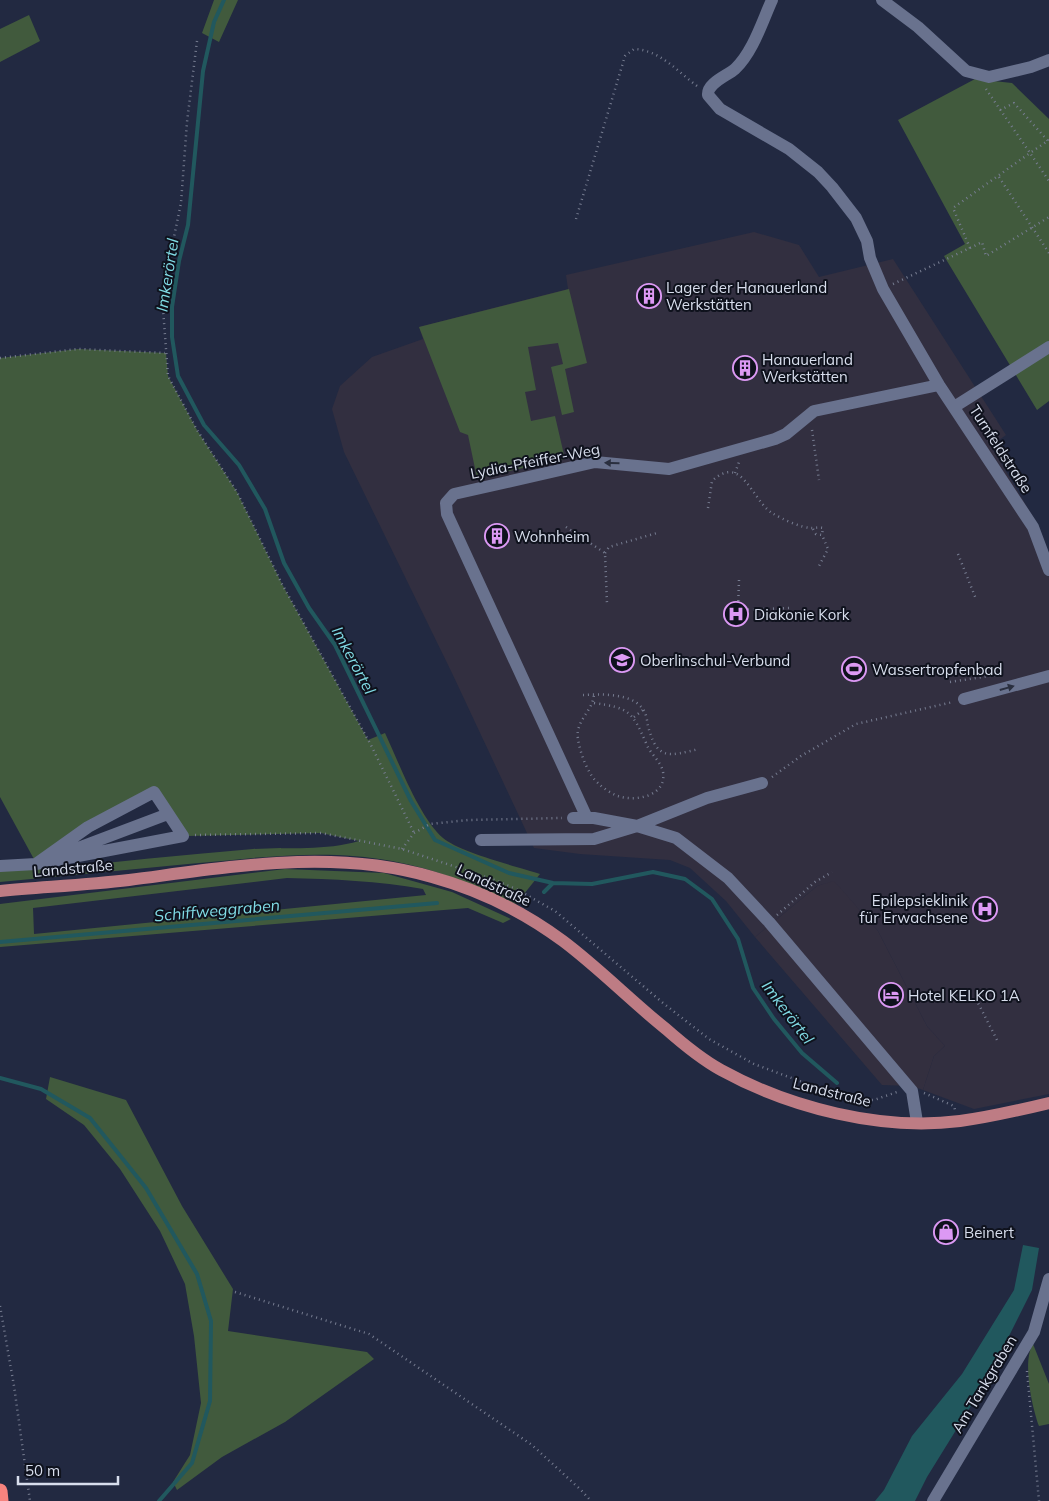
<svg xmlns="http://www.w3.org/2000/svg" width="1049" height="1501" viewBox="0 0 1049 1501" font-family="Mulish,sans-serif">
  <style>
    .commercial { fill: #332f3f }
    .medical { fill: #322f40 }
    .green { fill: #415a3d; fill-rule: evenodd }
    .water { fill: #21585e }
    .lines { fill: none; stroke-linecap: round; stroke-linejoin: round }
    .stream { stroke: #21585e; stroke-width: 4 }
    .path { stroke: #777d91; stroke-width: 2.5; stroke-dasharray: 1 4; stroke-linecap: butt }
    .minor { stroke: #69728e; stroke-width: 12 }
    .major { stroke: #be7c84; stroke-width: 12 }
    .highway { stroke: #f7837e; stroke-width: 15 }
    .oneway { fill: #2a2f3f }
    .labels { text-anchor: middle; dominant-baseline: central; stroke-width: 4; stroke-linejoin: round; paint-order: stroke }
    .poi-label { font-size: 15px; fill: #d8deed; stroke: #0f121d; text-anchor: start }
    .street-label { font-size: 15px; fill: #d8deed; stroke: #0f121d }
    .water-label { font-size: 16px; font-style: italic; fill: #80dbe5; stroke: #0f121d }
  </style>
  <rect width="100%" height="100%" fill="#222941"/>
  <!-- commercial -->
  <path class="commercial" d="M834,880l44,51 49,95 18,20 -11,10 -11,34 -11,-4 -30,-1 -127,-148 62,-51z"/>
  <!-- medical -->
  <path class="medical" d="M754,232l45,13 20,32 74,-18 113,176 -15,11 45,76 13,33v539l-75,15 -51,-19 11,-34 11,-10 -18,-20 -49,-95 -44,-50 -17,5 -62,51 -29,-36 -36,-33 -20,-8 -90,-6 -46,-6 -82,-175 -108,-221 -12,-43 8,-23 32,-29 51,-18 -4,-12 149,-38 -2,-14z"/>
  <!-- green -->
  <path class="green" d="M214,0h24l-19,42 -17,-9z
    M29,15l11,26 -40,21v-33z
    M975,79l37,4 37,36v282l-12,9 -93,-154 21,-12 -67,-124z
    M569,289l18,74 -22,6 9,43 -12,3 -11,-48 12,-3 -5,-21 -30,4 8,43 -11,2 6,29 24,-5 10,43 -88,19 -9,-43 -8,-3 -41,-105z
    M78,349l88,4 2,23 29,54 40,62 45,92 86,156 17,-7c14,30 34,84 58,105 16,14 75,29 97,36l-24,30c-40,-18 -80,-35 -124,-43 -68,-13 -136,-3 -204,3 -62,6 -125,12 -188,18v-17l35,-4 -35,-64v-439zM156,796l31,40 134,-3 38,8c-34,10 -70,6 -106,8 -71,6 -142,13 -212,21l-5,-8z
    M285,869l99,4 68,19 59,27 -8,4 -35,-15 -468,39v-43zM287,878c46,1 91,3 136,11l3,6 -392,39 -1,-26z
    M50,1077l76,23 56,106 51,83 -5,42 139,21 7,7 -89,63 -63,35 -45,33 -4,-8 17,-27 11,-52 -7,-67 -9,-52 -25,-53 -40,-62 -36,-44 -38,-26z
    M1033,1344l16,40v40l-10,2c-7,-19 -17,-65 -6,-82z"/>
  <!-- water -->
  <path class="water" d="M1023,1245l16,3 -7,42 -45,90 -60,97 -12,24h-40l9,-11 28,-54 50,-62 52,-84z"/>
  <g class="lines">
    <!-- stream -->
    <path class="stream" d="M224,0l-10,22 -11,49 -15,154 -9,36 -7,46v30l6,39 26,49 35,40 26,44 19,54 25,45 26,37 76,156 24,39 74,33 44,10 39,1 61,-12 32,7 27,20 26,40 15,49 21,31 28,34 35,30
      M544,892l9,-9
      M0,942l437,-39
      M0,1078l41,11 49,29 56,70 51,86 14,47 -1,80 -18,62 -33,38"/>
    <!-- path -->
    <path class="path" d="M197,41l-10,81 -6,81 -19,92 6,81 29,54 40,62 45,92 90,163 42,86
      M986,89l44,64 19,-13
      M1000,110l14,-7 35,39
      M999,177l50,76
      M576,219l49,-163 9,-7c26,1 43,22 63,37
      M970,248l12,-6 4,14 63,-39
      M893,284l77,-36 -17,-40 77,-55 19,28
      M0,358l78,-9 87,4
      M812,430l7,50
      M735,473l4,-11
      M708,508l4,-27c30,-28 39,18 60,32 10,6 29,15 40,15 4,0 6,-1 11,0l-1,7
      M566,527l39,26 2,51
      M813,529l3,5 6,1 6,14 -9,17
      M605,553l4,-6 48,-14
      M958,554l18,45
      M739,580l-1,30 52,-2
      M950,682l53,-8
      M583,695c17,-1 48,-2 59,13 4,4 5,12 6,18 9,35 21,30 51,23
      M594,703c35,5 38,8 52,40 4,11 15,18 17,29 4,24 -27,30 -45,24 -6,-2 -15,-8 -19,-12 -11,-9 -19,-31 -21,-45 -3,-19 15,-27 16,-45
      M634,717l9,-7
      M772,777l29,-21 55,-32 97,-22
      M195,835l126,-2 81,16 90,30 24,10 39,22 108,92 46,36 45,25 86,32 20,4h14l23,-8
      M402,849l12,-16 16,-9 38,-4 94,-2
      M777,915l38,-33 17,-10
      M976,999l21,41
      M924,1093l30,13 1,4
      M235,1292l134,42 163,111 49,45 10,11
      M0,1306l14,80 16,115
      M1027,1371l12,130"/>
    <!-- minor -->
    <path class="minor" d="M772,0c-10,22 -19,52 -37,69 -8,7 -28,14 -27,26l12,14 69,40 29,23 14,15 24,31 11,23 3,17 13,31 56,96 94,142 16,43
      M882,0l36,27 48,44 23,6 42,-10 18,-7
      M954,407l95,-60
      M964,699l85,-23
      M573,818h21l43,8 39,12 52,40 41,44 143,169 5,31
      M587,818l-140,-304 -1,-11 8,-9 141,-32 74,7 106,-30 11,-5 28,-23 125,-26
      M481,840l113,-1 43,-13 70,-28 55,-15
      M62,854l106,-40
      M0,866l36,-2 147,-28 -29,-44 -66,35 -52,37
      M933,1501l101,-169 15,-53"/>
    <!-- major -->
    <path class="major" d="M0,891c43,-4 86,-6 129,-11 101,-13 203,-32 303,-3 47,13 92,35 131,64 36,27 68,60 103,88 17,15 35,30 55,41 69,38 160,61 239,51 30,-4 60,-11 89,-18"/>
    <!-- highway -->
    <path class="highway" d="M0,1491l1,10"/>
  </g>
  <!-- one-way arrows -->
  <defs><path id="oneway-solid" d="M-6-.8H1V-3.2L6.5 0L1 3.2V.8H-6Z" transform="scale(1.25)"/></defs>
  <g class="oneway">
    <use href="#oneway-solid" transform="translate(612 463) rotate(-178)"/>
    <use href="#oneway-solid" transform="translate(1007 688) rotate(-16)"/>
  </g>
  <!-- icons -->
  <defs>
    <symbol id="building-ring" viewBox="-11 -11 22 22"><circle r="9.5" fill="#0f121d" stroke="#dc99f4" stroke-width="1.5"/><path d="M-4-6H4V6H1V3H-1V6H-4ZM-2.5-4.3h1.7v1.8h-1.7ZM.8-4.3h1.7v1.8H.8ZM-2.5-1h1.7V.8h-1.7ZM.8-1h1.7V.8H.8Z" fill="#dc99f4"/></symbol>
    <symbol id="hospital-ring" viewBox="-11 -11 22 22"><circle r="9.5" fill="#0f121d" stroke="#dc99f4" stroke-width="1.5"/><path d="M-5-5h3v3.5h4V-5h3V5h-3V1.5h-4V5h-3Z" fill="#dc99f4"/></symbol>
    <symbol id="school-ring" viewBox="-11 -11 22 22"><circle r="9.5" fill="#0f121d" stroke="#dc99f4" stroke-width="1.5"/><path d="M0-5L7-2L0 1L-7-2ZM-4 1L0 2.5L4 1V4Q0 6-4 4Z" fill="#dc99f4"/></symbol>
    <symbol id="stadium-ring" viewBox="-11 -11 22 22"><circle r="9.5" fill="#0f121d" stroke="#dc99f4" stroke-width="1.5"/><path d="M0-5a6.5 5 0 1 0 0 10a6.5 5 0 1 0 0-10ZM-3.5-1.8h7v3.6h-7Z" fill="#dc99f4"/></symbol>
    <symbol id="hotel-ring" viewBox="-11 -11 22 22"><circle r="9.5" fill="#0f121d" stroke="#dc99f4" stroke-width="1.5"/><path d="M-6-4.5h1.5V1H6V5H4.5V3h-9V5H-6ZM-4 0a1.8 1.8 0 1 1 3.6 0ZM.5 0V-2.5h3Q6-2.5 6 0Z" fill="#dc99f4"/></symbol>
    <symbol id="shop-ring" viewBox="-11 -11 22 22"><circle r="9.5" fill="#0f121d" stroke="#dc99f4" stroke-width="1.5"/><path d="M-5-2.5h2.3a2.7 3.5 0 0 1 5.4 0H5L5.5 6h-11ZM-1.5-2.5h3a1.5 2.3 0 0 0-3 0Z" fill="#dc99f4"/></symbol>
  </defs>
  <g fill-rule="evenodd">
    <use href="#building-ring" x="635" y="282" width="28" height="28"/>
    <use href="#building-ring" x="731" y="354" width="28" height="28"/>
    <use href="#building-ring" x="483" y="522" width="28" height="28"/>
    <use href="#hospital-ring" x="722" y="600" width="28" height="28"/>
    <use href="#school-ring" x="608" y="646" width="28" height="28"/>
    <use href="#stadium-ring" x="840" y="655" width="28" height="28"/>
    <use href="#hospital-ring" x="971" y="895" width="28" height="28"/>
    <use href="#hotel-ring" x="877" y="981" width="28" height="28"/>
    <use href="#shop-ring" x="932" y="1218" width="28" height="28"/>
  </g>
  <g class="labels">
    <!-- poi labels -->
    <g class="poi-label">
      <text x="666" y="287">Lager der Hanauerland<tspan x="666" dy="17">Werkstätten</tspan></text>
      <text x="762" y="359">Hanauerland<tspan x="762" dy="17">Werkstätten</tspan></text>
      <text x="514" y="536">Wohnheim</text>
      <text x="754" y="614">Diakonie Kork</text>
      <text x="640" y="660">Oberlinschul-Verbund</text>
      <text x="872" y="669">Wassertropfenbad</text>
      <text x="968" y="900" text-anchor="end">Epilepsieklinik<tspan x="968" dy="17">für Erwachsene</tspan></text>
      <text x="908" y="995">Hotel KELKO 1A</text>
      <text x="964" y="1232">Beinert</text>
    </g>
    <!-- street labels -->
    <g class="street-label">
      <text transform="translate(1001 449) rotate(57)">Turnfeldstraße</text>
      <text transform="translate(535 461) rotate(-11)">Lydia-Pfeiffer-Weg</text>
      <text transform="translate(73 868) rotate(-5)">Landstraße</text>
      <text transform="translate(494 885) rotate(25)">Landstraße</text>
      <text transform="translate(832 1092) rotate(14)">Landstraße</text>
      <text transform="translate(984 1384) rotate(-59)">Am Tankgraben</text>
    </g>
    <!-- water labels -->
    <g class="water-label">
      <text transform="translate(167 275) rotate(-81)">Imkerörtel</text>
      <text transform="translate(354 660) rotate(62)">Imkerörtel</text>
      <text transform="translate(217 910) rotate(-5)">Schiffweggraben</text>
      <text transform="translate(788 1012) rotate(53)">Imkerörtel</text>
    </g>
  </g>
  <!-- scale -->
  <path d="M18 1476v8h100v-8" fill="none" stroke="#d8deed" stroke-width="2.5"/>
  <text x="25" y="1476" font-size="15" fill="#d8deed" stroke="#0f121d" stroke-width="4" paint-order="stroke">50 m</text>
</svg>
